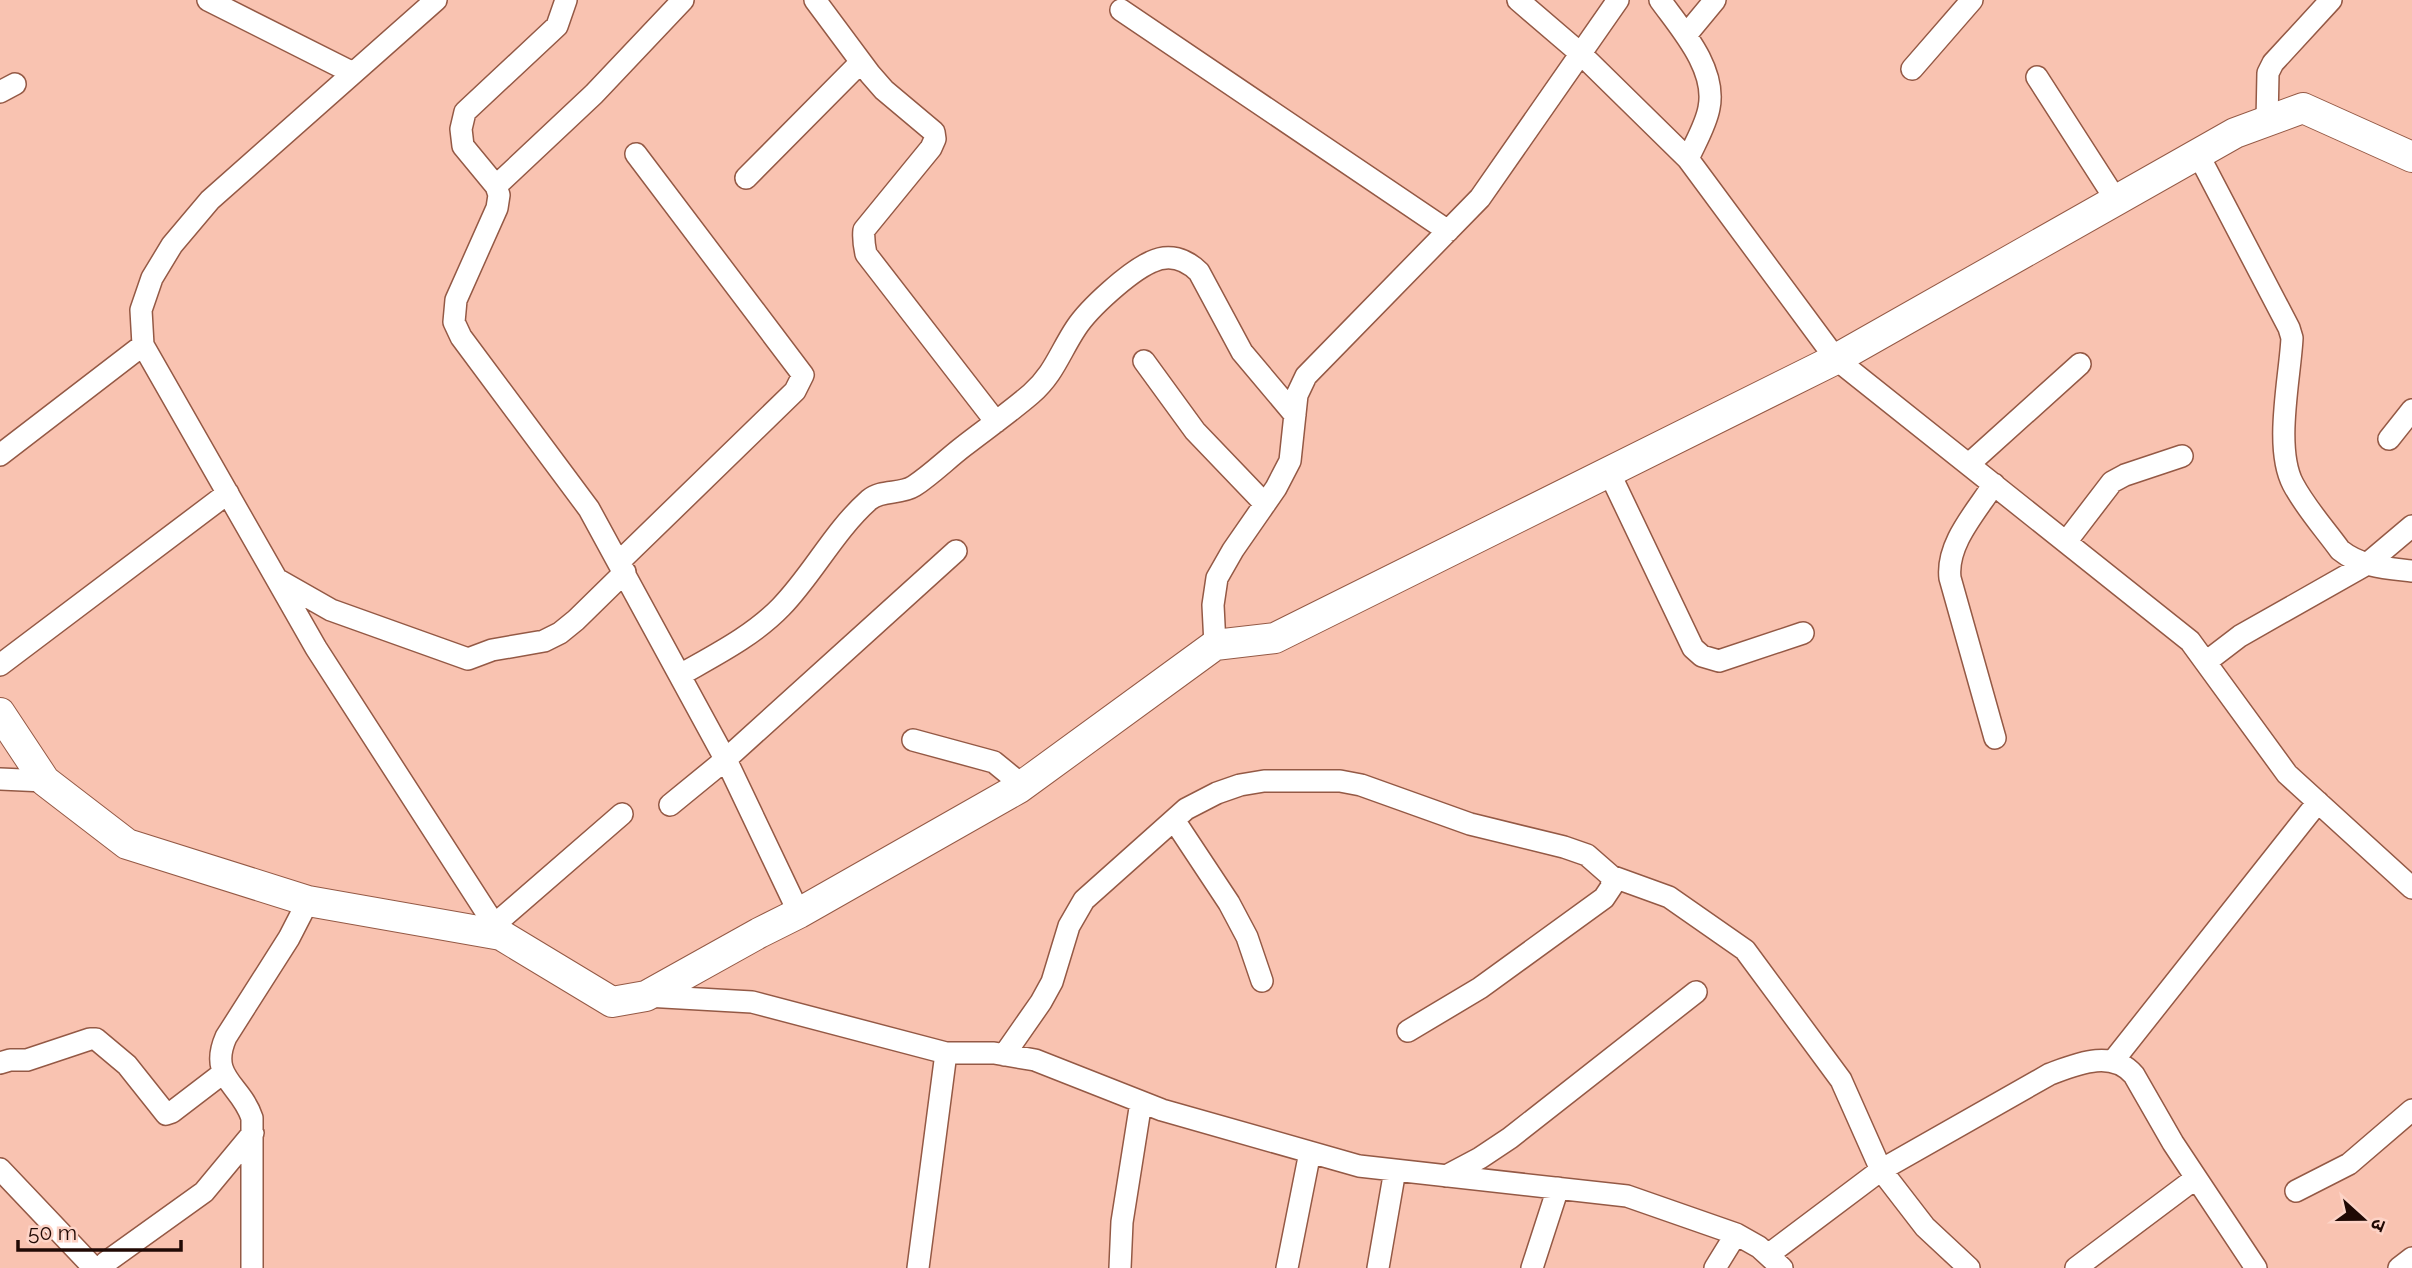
<svg xmlns="http://www.w3.org/2000/svg" width="2412" height="1268" viewBox="0 0 2412 1268" font-family="Raleway,'Noto Sans Devanagari',sans-serif">
  <style>
    .lines { fill: none; stroke-linecap: round; stroke-linejoin: round }
    .street-casing { stroke: #945945; stroke-width: 24 }
    .secondary-casing { stroke: #945945; stroke-width: 32 }
    .street { stroke: #fff; stroke-width: 21 }
    .secondary { stroke: #fff; stroke-width: 30 }
  </style>
  <rect width="100%" height="100%" fill="#f9c3b1"/>
  <g class="lines">
    <defs>
      <path id="street" d="M208,0l145,73
        M566,0l-9,26 -92,86 -4,17 2,17 33,40 3,9 -2,13 -41,92 -2,22 7,15 128,172 140,257 70,147
        M815,0l55,74 14,16 50,42 1,7 -4,9 -67,82c-1,9 0,15 2,24l130,168
        M1518,0l63,54 107,105 148,200 354,282 97,133 125,114
        M1660,0c21,29 57,69 49,108 -3,17 -14,35 -21,51
        M1121,10l327,221
        M1686,35l29,-35
        M1912,69l60,-69
        M2037,77l79,123
        M0,92l15,-8
        M2267,121l1,-48 5,-10 58,-63
        M2198,154l91,174 3,10c-2,40 -18,110 1,146 12,23 31,44 47,66 21,17 46,18 72,21
        M746,178l115,-116
        M496,186l98,-92 89,-94
        M143,345l173,303 185,287
        M1144,361l51,70 70,73
        M2389,439l23,-29
        M0,455l143,-110 -2,-35 11,-32 20,-33 38,-45 226,-200
        M1969,464l111,-100
        M1609,472l84,176 9,8 17,5 84,-28
        M1994,484c-18,28 -48,60 -44,94l45,160
        M2066,542l46,-60 13,-7 57,-19
        M619,562l176,-171 8,-16 -167,-221
        M280,581l51,29 137,49 24,-9 52,-9 16,-8 16,-13 49,-48
        M1215,645l-2,-40 4,-27 16,-28 43,-62 14,-27 7,-66 9,-19 174,-178 138,-198
        M2206,662l34,-26 127,-72 45,-38
        M0,665l228,-172
        M680,675c35,-20 73,-39 101,-68 32,-33 53,-76 88,-107 13,-11 31,-5 45,-14 17,-11 33,-27 50,-40 22,-17 46,-34 67,-52 23,-20 29,-42 45,-66 13,-20 53,-56 75,-66 18,-9 35,-3 48,10l43,80 53,63
        M913,740l81,22 28,23
        M0,779l45,2
        M670,805l55,-45 231,-209
        M1174,820l55,83 18,34 15,44
        M1611,876l58,21 76,53 96,130 40,90 44,57 44,41
        M494,925l128,-111
        M646,996l106,6 194,51h48l41,7 127,50 197,56 268,30 109,38 23,13 23,21
        M1004,1055l37,-53 11,-20 17,-56 15,-26 102,-91 31,-16 23,-8 24,-4h76l21,4 109,39 94,23 23,8 24,21 1,10 -8,12 -124,90 -72,43
        M2113,1061l205,-259
        M0,1063l10,-3h17l63,-21h6l31,26 39,49 6,-2 51,-39
        M0,1169l94,99
        M1446,1176l34,-18 30,-20 186,-146
        M2296,1191l53,-27 63,-54
        M1768,1255l113,-85 169,-96c27,-10 62,-25 84,1l39,68 83,125
        M104,1268l1,-5 99,-71 49,-59
        M252,1268v-150c-11,-34 -44,-40 -26,-81l63,-99 19,-37
        M918,1268l28,-215
        M1120,1268l2,-46 19,-120
        M1287,1268l23,-116
        M1378,1268l17,-98
        M1532,1268l26,-80
        M1715,1268l21,-34
        M2076,1268l120,-90
        M2399,1268l13,-10"/>
      <path id="secondary" d="M0,713l45,68 82,63 181,57 193,34 111,67 34,-6 113,-63 40,-20 220,-125 196,-143 60,-7 561,-279 399,-226 68,-25 109,49"/>
    </defs>
    <!-- street casing -->
    <use href="#street" class="street-casing"/>
    <!-- secondary casing -->
    <use href="#secondary" class="secondary-casing"/>
    <!-- street -->
    <use href="#street" class="street"/>
    <!-- secondary -->
    <use href="#secondary" class="secondary"/>
  </g>
  <!-- north arrow -->
  <g transform="translate(2363 1219) rotate(111)" stroke="#fdd3c6" stroke-width="5" paint-order="stroke">
  <path d="M0-5L12 26L0 18L-12 26Z" fill="#200904"/>
  <text y="-10" font-size="19" font-weight="bold" text-anchor="middle" fill="#200904">उ</text>
  </g>
  <!-- scale -->
  <path d="M18 1240v10h163v-10" fill="none" stroke="#200904" stroke-width="3.5"/>
  <text x="28" y="1240" font-size="21" fill="#200904" stroke="#fdd3c6" stroke-width="5" paint-order="stroke">50 m</text>
</svg>
